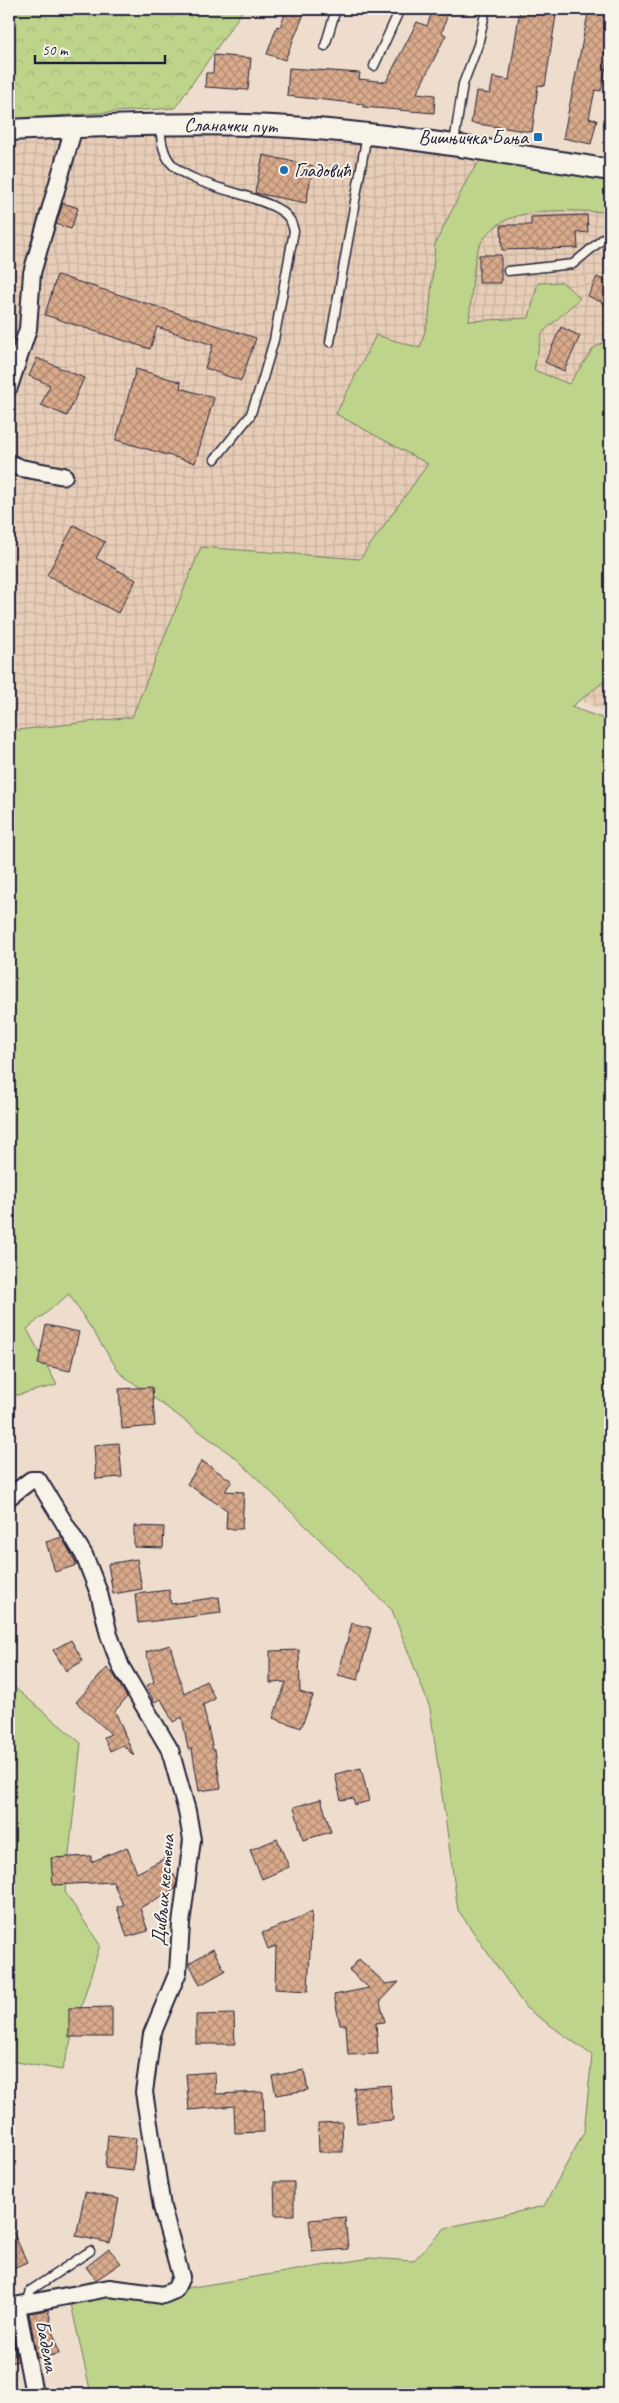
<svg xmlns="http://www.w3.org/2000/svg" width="619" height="2403" viewBox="0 0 619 2403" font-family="Caveat,sans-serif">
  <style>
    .industrial { fill: url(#industrial-grid) }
    .grass { fill: #bed48a; stroke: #707b62 }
    .forest { fill: url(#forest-crowns); stroke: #707b62 }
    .building { fill: url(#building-cross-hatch); stroke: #22223b }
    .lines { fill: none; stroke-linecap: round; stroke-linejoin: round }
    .service-casing { stroke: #22223b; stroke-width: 11 }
    .minor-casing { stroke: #22223b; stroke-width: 20 }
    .tertiary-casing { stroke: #22223b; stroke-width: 24 }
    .service { stroke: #f7f3e8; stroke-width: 8 }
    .minor { stroke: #f7f3e8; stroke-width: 16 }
    .tertiary { stroke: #f7f3e8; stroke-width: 20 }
    .poi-dot { fill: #1f6fb2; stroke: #f7f3e8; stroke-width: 2 }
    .labels { text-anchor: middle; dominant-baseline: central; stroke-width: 4; stroke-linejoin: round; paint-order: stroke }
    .street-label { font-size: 20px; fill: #22223b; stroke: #f7f3e8 }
    .poi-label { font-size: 20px; fill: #22223b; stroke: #f7f3e8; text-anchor: end }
  </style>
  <defs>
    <pattern id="industrial-grid" width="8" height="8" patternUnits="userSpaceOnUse" patternTransform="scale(1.25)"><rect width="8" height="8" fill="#e8ceb8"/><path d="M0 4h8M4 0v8" fill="none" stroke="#c7b19f"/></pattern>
    <pattern id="forest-crowns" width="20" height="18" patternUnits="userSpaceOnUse" patternTransform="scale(1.25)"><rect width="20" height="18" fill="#bed48a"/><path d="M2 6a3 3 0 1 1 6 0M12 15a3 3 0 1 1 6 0" fill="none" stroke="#a3b678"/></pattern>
    <pattern id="building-cross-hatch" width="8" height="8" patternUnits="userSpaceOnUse" patternTransform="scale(1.25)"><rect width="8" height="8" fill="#d9aa8b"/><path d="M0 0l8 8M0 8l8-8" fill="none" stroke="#b08a73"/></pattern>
  </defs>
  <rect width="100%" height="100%" fill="#edc"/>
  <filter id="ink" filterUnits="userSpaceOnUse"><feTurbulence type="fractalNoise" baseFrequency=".02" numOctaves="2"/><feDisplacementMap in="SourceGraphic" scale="10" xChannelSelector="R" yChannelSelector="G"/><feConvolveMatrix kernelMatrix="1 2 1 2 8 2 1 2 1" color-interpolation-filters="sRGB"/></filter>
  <g filter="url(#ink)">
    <!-- industrial -->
    <path class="industrial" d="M204,125l406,45v543l-132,-55 -346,59 -123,14v-601z"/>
    <!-- grass -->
    <path class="grass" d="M487,151l123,19v42c-44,0 -110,-12 -132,37 -5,12 -7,57 -9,72l60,-3 9,-35 24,-1 18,16 -38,35 -8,37 35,14 24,-35 17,-11v339l-39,30 39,14v1673h-519l-22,-99 106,-5 195,-32 43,3 32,-33 99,-22 40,-74 8,-77 -66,-47 -68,-98 -28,-202 -38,-98 -155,-151 -117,-86 -51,-79 -42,35 30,56 -48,12v-666l123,-14 69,-170 159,12 68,-95 -92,-50 40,-79 44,13 9,-31 6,-73 34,-68z
      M9,1668l6,20 66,55 -16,149 35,53 -38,125 -51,-9 -2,-8z"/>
    <!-- forest -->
    <path class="forest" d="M9,9h235l-69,99 -166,11z"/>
    <!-- building -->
    <path class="building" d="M287,9h19l-21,51 -18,-6 10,-28 3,1z
      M433,9h16l-7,24 4,2 -29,58 18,2 -1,18 -71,-6v-3l-76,-8 2,-28 71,5 -1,6 27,3 31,-60 10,4z
      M520,9h37l-12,77 -7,-1 -6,47 -61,-9 5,-32 14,3 3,-17 16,3z
      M589,9h21v38l-9,44 -6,-1 -6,28 8,2 -6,24 -28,-6z
      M214,55l37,3 -3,32 -43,-3 1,-14h7z
      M263,155l50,11 -7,37 -51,-10z
      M63,203l15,5 -7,21 -15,-5z
      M587,215l1,17 -11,1 1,15 -76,2 -1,-25h30v-8z
      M479,255h22v28h-22z
      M57,275l199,63 -15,43 -36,-13 8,-23 -56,-18 -7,22 -105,-34z
      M597,277l13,6v23l-22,-10z
      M561,327l19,9 -16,35 -19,-9z
      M37,358l47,20 -17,38 -26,-11 9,-20 -21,-9z
      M136,369l45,13 -1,6 34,10 -19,65 -79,-23z
      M74,525l31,17 -9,16 40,22 -18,33 -71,-38z
      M46,1325l33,7 -9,39 -32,-7z
      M152,1387l3,39 -33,3 -3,-40z
      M119,1443l3,34 -26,2 -2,-34z
      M202,1461l30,20 -7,10 19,1 -2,37h-16l1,-19 -40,-26z
      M134,1526l30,1 -1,21 -29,-1z
      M62,1537l15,28 -22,7 -9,-30z
      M137,1559l5,30 -29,5 -5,-30z
      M169,1590l2,14 48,-7 2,16 -83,10 -3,-29z
      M352,1623l19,5 -13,52 -20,-5z
      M71,1640l12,21 -17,10 -13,-21z
      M170,1645l14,48 22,-12 9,18 -12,6 10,45h2l6,38 -22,3 -7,-42h-4l-6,-32 -9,5 -12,-23 -7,3 -8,-16 8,-4 -8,-30z
      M299,1650l1,42 13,4 -12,32 -28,-10 13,-36 -16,1v-32z
      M107,1668l7,7 13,22 -12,14 19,45 -11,-11 -13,6 -6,-14 7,-3 -35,-32z
      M361,1768l8,33 -14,4 -2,-7 -12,2 -6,-26z
      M321,1799l10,33 -28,8 -9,-33z
      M277,1839l12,28 -27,12 -12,-29z
      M127,1847l10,26 28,-15 12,23 -2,8 -35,19 8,23 -21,6 -10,-30 6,-2 -10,-23 -60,3 -2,-27 40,-2v6z
      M312,1911l-4,80 -33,-2 1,-43 -8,3 -6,-16 31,-12z
      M213,1949l12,22 -25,14 -11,-22z
      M359,1959l27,25 13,-2 -19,20 5,20 -9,1 2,31 -30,1 -2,-30h-6l-6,-30 35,-7 -20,-18z
      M112,2007v30h-43v-29z
      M234,2014l1,30h-39v-29z
      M304,2070l4,20 -32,5 -4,-19z
      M215,2072l1,22 47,-2 1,40 -29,1 -1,-27 -45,4 -3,-36z
      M390,2085l3,35 -36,3 -3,-35z
      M342,2122l1,30h-24l-1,-29z
      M108,2135l28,3 -3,33 -28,-3z
      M274,2182h20v33h-19z
      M85,2192l34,7 -9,44 -34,-7z
      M345,2217l3,32 -36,3 -3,-32z
      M9,2223l18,39 -18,8z
      M109,2249l12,14 -25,17 -10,-13z
      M48,2310l11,44 -22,4 -8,-45z
      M13,2339l5,22 -9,2v-23z"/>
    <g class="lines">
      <defs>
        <path id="service" d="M325,46l11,-37
          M374,66l26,-57
          M160,125c1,13 2,26 10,37 21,28 107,33 120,58 2,3 3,8 4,11l-20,109 -13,45 -11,31 -35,43
          M454,143l9,-59 15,-39 8,-36
          M508,271l65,-7 37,-31
          M330,342l37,-208
          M27,2304l4,-14 59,-39"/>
        <path id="minor" d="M9,387l19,-58 4,-56 42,-146
          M9,463l12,5 43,8
          M9,1497l22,-17h7l46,75 15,38 10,42 12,32 49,83 17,61 5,29 -11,84 -3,48 -26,62 -8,58 18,115 19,70 -6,13 -12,5 -54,-7 -100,19
          M17,2306l17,88"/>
        <g id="tertiary">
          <path id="s1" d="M9,130c88,-4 176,-8 264,-4 113,6 226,26 337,44"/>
        </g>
      </defs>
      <!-- service casing -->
      <use href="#service" class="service-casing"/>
      <!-- minor casing -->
      <use href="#minor" class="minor-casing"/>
      <!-- tertiary casing -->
      <use href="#tertiary" class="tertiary-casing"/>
      <!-- service -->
      <use href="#service" class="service"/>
      <!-- minor -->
      <use href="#minor" class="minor"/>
      <!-- tertiary -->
      <use href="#tertiary" class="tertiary"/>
    </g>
  </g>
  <!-- markers -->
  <g class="poi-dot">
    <rect x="533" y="132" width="10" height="10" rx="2.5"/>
    <circle cx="284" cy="170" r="5"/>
  </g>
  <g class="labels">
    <!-- street labels -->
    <g class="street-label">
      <text stroke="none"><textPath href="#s1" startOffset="222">Сланачки пут</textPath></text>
      <text transform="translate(163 1890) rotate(-85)">Дивљих кестена</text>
      <text transform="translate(47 2346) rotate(79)">Бадема</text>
    </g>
    <!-- poi labels -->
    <g class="poi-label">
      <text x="528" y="137">Вишњичка Бања</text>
      <text x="294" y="170" text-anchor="start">Гладовић</text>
    </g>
  </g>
  <!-- margin -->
  <rect width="619" height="2403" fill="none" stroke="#f7f3e8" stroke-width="30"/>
  <rect x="15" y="15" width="589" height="2373" fill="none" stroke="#22223b" stroke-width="2" filter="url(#ink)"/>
  <!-- scale -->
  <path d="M35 55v8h130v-8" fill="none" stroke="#22223b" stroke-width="2.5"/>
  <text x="42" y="55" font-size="15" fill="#22223b" stroke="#f7f3e8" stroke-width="4" paint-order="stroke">50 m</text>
</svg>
